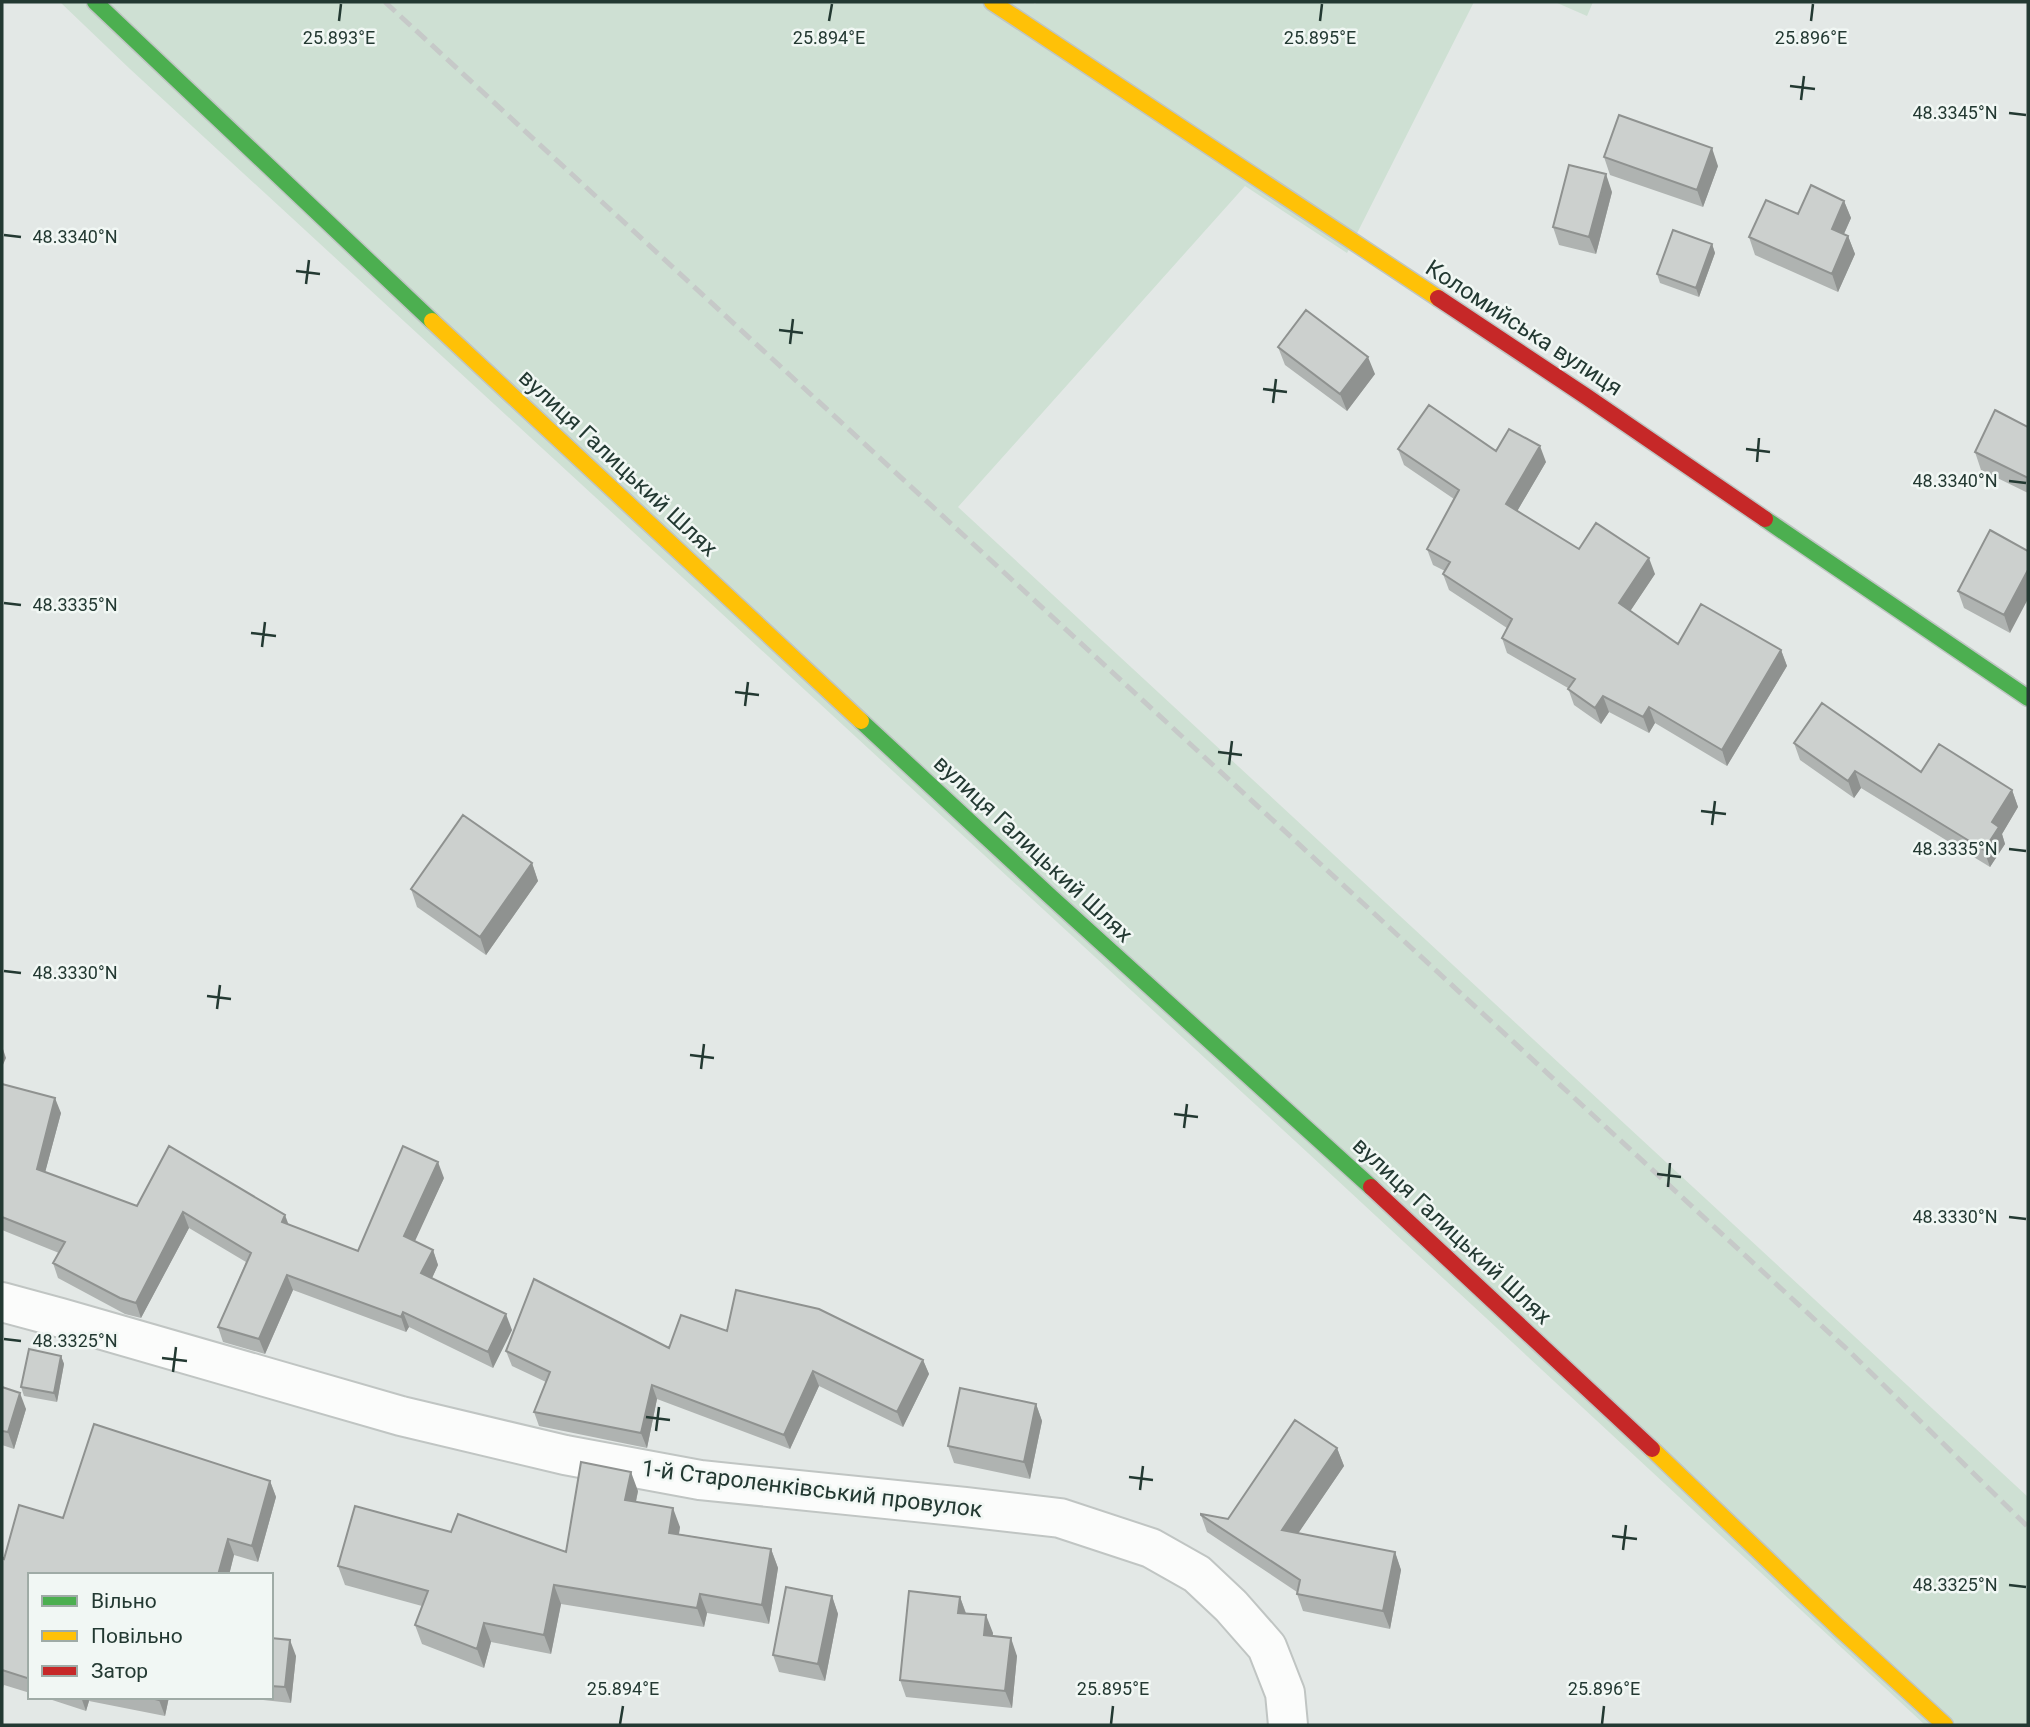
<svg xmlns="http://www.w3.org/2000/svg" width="2030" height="1727" viewBox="0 0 2030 1727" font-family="Roboto,sans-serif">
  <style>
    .green { fill: #cee0d3 }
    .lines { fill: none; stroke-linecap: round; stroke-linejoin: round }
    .street-casing { stroke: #c0c5c3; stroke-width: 42 }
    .fast-casing { stroke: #bfc5c3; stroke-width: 19 }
    .slow-casing { stroke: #bfc5c3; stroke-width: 19 }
    .jam-casing { stroke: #bfc5c3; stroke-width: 19 }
    .street { stroke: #fbfcfb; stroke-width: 38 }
    .fast { stroke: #4caf50; stroke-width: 16 }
    .slow { stroke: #ffc107; stroke-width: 16 }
    .jam { stroke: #c62828; stroke-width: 16 }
    .rail { stroke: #c6c9c8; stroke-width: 5; stroke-dasharray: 14 7; stroke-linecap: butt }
    .wall { fill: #afb3b1 }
    .shaded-wall { fill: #8f9290 }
    .building { fill: #ccd0ce; stroke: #8f9290; stroke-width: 2 }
    .ticks { fill: none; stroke: #233932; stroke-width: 2.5 }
    .labels { text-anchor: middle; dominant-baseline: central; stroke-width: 5; stroke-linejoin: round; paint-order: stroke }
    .street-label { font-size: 23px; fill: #233932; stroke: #f1f7f4 }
    .ticks-label { font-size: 18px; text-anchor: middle; fill: #233932; stroke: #f1f7f4; stroke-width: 5; stroke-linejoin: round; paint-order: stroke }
  </style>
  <rect width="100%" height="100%" fill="#e3e8e6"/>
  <!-- green -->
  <path class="green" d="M60,2h972l3,2 2,-2h437l-127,251 -102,-67 -287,321 1070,990v228h-103l-617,-572 -1178,-1084z
    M1555,2h38l-6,14z"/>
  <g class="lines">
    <defs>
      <path id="street" d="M2,1302l59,16 340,98 164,39 135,25 265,27 95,11 91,30 46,26 34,32 36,41 18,46 3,32"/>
      <path id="fast" d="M95,2l337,319
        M1765,519l263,179
        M861,721l190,176 320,290"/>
      <path id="slow" d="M992,2l446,296
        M432,321l429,400
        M1652,1449l187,179 106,97"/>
      <path id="jam" d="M1438,298l149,99 178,122
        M1371,1187l281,262"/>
    </defs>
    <!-- street casing -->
    <use href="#street" class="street-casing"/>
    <!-- fast casing -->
    <use href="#fast" class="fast-casing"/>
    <!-- slow casing -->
    <use href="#slow" class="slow-casing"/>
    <!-- jam casing -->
    <use href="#jam" class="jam-casing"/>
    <!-- street -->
    <use href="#street" class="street"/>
    <!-- fast -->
    <use href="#fast" class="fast"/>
    <!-- slow -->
    <use href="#slow" class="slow"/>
    <!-- jam -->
    <use href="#jam" class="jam"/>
    <!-- rail -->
    <path class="rail" d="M385,2l1465,1350 178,175"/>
  </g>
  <!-- wall -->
  <path class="wall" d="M1604,157l114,9 -15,41 -93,-32z
    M1612,192l-16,62 -37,-9 -6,-18z
    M1844,201l7,17 -7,16 4,2 7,18 -17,38 -83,-37 -6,-18 49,-23z
    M1712,244l3,9 -16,44 -39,-14 -3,-9z
    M1278,347l97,27 -28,37 -62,-46z
    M2028,427v66l-47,-23 -6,-18z
    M1398,449l98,2 50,11 -29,49 62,38 76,25 -25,37 48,33 103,6 6,16 -60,100 -72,-43 -6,10 -40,-21 -8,12 -27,-19 -6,-17 -61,-35 -5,-15 5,-10 -58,-38 -6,-16 2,-3 -12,-6 -6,-16 27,-50 -50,-34z
    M1990,530l20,103 -46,-25 -6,-17z
    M1794,743l127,29 91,18 6,17 -16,27 3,10 -15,23 -129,-79 -7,10 -54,-38z
    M532,863l6,18 -52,74 -69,-48 -6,-18z
    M2,1084l59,29 -16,59 92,34 152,19 69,26 86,-73 -30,63 19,9 5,15 -6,13 80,52 -19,38 -84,-41 -3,5 -113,-42 -28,64 -42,-12 -5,-15 28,-65 -57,-34 -48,90 -16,-4 -67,-36 -5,-15 6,-10 -57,-23z
    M727,1331l196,29 6,14 -26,53 -84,-41 -29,63 -133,-50 -10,49 -108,-22 -5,-14 12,-30 -34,-16 -6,-15 163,-3z
    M61,1356l3,8 -7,38 -33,-6 -3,-9z
    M2,1387l24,22 -12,40 -12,-4z
    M1036,1404l6,17 -12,58 -76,-16 -6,-17z
    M1337,1448l7,18 -46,67 97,19 6,18 -11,59 -87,-18 -6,-17v-2l-90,-60 -6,-17 27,4z
    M270,1481l6,16 -18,65 -24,-7 -5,20h-199v118l-26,-8 -2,7v-134l2,1z
    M638,1491l-2,11 44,25 -1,7 92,15 7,19 -9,56 -62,-11 -3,14 -143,-23 -10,50 -60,-12 -7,26 -62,-24 -7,-19 7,-19 -77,-21 -7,-19 113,-34 115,20z
    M832,1596l6,18 -13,67 -46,-9 -6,-17z
    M960,1597l6,16 27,20 -1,3 25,20 -5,52 -106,-11 -6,-17z
    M271,1638l25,18 -5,47 -54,-6h34z
    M43,1697h126l-4,19 -76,-15 -3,10z"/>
  <!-- shaded-wall -->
  <path class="shaded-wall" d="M1712,148l6,18 -15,41 -6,-17z
    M1606,174l6,18 -16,62 -7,-17z
    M1844,201l7,17 -13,29 -6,-18z
    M1848,236l7,18 -17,38 -6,-18z
    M1712,244l3,9 -16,44 -3,-9z
    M1368,357l7,17 -28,37 -7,-17z
    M1540,446l6,16 -34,58 -6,-16z
    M1649,558l6,16 -30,45 -6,-16z
    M2028,570v29l-18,34 -6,-18z
    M1781,650l6,16 -60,100 -5,-16z
    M1603,696l6,16 -8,12 -6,-16z
    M1649,707l6,16 -6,10 -6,-16z
    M1855,771l6,17 -7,10 -6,-17z
    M2012,790l6,17 -16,27 3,10 -15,23 -6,-17 8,-28z
    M532,863l6,18 -52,74 -6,-18z
    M2,1046l4,12 -4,9z
    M55,1098l6,15 -19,71 -5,-15z
    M438,1162l6,16 -34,74 -6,-16z
    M183,1212l6,16 -48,90 -5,-15z
    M285,1215l6,16 -9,-9z
    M433,1250l5,15 -11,24 -6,-16z
    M287,1275l6,15 -28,64 -6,-15z
    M403,1312l6,15 -3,5 -5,-15z
    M506,1314l6,16 -19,38 -5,-16z
    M61,1356l3,8 -7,38 -3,-9z
    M923,1360l6,14 -26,53 -6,-15z
    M813,1371l6,15 -29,63 -6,-14z
    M652,1385l5,14 -10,49 -6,-15z
    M20,1393l6,16 -12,40 -6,-17z
    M1036,1404l6,17 -12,58 -6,-17z
    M1337,1448l7,18 -55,81 -7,-17z
    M631,1472l7,19 -6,28 -7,-19z
    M270,1481l6,16 -18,65 -6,-16z
    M673,1508l7,19 -4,24 -7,-18z
    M228,1539l6,16 -5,20h-11z
    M771,1549l7,19 -9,56 -7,-19z
    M1395,1552l6,18 -11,59 -7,-18z
    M554,1585l7,19 -10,50 -7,-19z
    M700,1594l7,19 -3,14 -7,-19z
    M832,1596l6,18 -13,67 -7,-17z
    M960,1597l6,17 -8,-1z
    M986,1615l7,18 -2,20 -7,-18z
    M484,1623l7,19 -7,26 -7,-19z
    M1011,1638l6,18 -5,52 -7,-17z
    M290,1640l6,16 -5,47 -6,-16z
    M81,1697h7l1,4 -3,10z
    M160,1697h9l-4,19 -6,-16z"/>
  <!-- building -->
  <path class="building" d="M1619,115l93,33 -15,42 -93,-33z
    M1569,165l37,9 -17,63 -36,-10z
    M1811,185l33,16 -12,28 16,7 -16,38 -83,-37 17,-37 32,14z
    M1673,230l39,14 -16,44 -39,-14z
    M1306,310l62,47 -28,37 -62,-47z
    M1429,405l67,46 13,-22 31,17 -34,58 73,45 17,-26 53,35 -30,45 59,41 23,-40 80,46 -59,100 -73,-43 -6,10 -40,-21 -8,12 -27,-19 7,-10 -73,-41 10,-19 -69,-45 7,-12 -23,-13 32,-59 -61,-41z
    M1995,410l33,17v51l-53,-26z
    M1990,530l38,21v19l-24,45 -46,-24z
    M1822,703l99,69 18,-28 73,46 -20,32 7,5 -15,23 -129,-79 -7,10 -54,-38z
    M463,815l69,48 -52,74 -69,-48z
    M2,1084l53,14 -18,71 100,37 32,-60 116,69 -3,7 76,29 45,-105 35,16 -34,74 29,14 -12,23 85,41 -18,38 -85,-40 -2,5 -114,-42 -28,64 -41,-12 33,-74 -68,-41 -47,91 -16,-5 -67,-35 12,-21 -63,-25z
    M534,1279l135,69 12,-33 46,16 9,-41 83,19 104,51 -26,52 -84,-41 -29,64 -132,-50 -11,48 -107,-21 16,-40 -44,-21z
    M29,1349l32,7 -7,37 -33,-6z
    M2,1387l18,6 -12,39 -6,-1z
    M960,1388l76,16 -12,58 -76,-16z
    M1295,1420l42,28 -55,82 113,22 -12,59 -86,-17 3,-14 -99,-65v-1l27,5z
    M94,1424l176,57 -18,65 -24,-7 -10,36h-188v104l-28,-9v-112l2,1 15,-54 44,13z
    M581,1462l50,10 -6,28 48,8 -4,25 102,16 -9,56 -62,-11 -3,14 -143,-23 -10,50 -60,-12 -7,26 -62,-24 13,-34 -90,-25 17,-60 96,26 7,-18 108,38z
    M786,1587l46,9 -14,68 -45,-9z
    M909,1591l51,6 -2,16 28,2 -2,20 27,3 -6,53 -105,-11z
    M271,1638l19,2 -5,47 -14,-1z
    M147,1697h13l-1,3z"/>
  <!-- ticks -->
  <path class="ticks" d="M339,21l2,-17M829,21l3,-17M1320,21l2,-17M1811,21l2,-17M1790,86l25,3M1801,100l3,-24M2009,113l17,2M4,235l17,2M296,271l24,3M306,284l3,-24M779,330l24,3M790,344l3,-25M1263,389l24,3M1273,403l3,-24M1746,449l24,3M1757,462l2,-24M2009,481l17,2M4,603l17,2M251,633l25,3M262,647l3,-25M735,692l24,3M745,706l3,-24M1218,752l24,3M1229,765l3,-24M1701,811l25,3M1712,825l3,-24M2009,849l17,2M4,971l17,2M207,996l24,3M217,1009l3,-24M690,1055l24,3M701,1069l3,-25M1174,1114l24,3M1184,1128l3,-24M1657,1174l24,3M1668,1187l2,-24M2009,1217l17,2M4,1339l17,2M162,1358l25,3M173,1372l3,-25M646,1417l24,3M656,1431l3,-24M1129,1477l24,3M1140,1490l3,-24M1612,1536l25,3M1623,1550l3,-25M2009,1585l17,2M620,1724l3,-18M1111,1724l2,-18M1602,1724l2,-18"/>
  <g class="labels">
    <!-- street labels -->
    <g class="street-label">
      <text transform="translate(1524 328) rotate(33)">Коломийська вулиця</text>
      <text transform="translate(618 463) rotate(43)">вулиця Галицький Шлях</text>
      <text transform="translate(1033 849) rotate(43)">вулиця Галицький Шлях</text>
      <text transform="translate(1452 1231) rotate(43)">вулиця Галицький Шлях</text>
      <text transform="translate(812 1489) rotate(7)">1-й Староленківський провулок</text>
    </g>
  </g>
  <g class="ticks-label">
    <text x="339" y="44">25.893°E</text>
    <text x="829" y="44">25.894°E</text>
    <text x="1320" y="44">25.895°E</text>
    <text x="1811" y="44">25.896°E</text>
    <text x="1955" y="119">48.3345°N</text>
    <text x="75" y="243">48.3340°N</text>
    <text x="1955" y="487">48.3340°N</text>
    <text x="75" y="611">48.3335°N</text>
    <text x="1955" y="855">48.3335°N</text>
    <text x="75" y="979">48.3330°N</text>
    <text x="1955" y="1223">48.3330°N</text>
    <text x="75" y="1347">48.3325°N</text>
    <text x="1955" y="1591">48.3325°N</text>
    <text x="623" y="1695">25.894°E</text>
    <text x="1113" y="1695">25.895°E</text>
    <text x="1604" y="1695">25.896°E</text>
  </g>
  <!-- border -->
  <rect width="2030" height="1727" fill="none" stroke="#233932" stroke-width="7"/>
  <!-- legend -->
  <rect x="28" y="1573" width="245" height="126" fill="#f1f7f4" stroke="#9faba6" stroke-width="2"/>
  <rect x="42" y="1596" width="35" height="10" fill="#4caf50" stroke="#9faba6" stroke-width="2"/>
  <text x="91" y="1608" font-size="21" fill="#233932">Вільно</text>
  <rect x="42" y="1631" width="35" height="10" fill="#ffc107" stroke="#9faba6" stroke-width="2"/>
  <text x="91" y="1643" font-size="21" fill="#233932">Повільно</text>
  <rect x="42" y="1666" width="35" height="10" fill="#c62828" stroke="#9faba6" stroke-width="2"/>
  <text x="91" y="1678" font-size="21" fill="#233932">Затор</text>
</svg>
